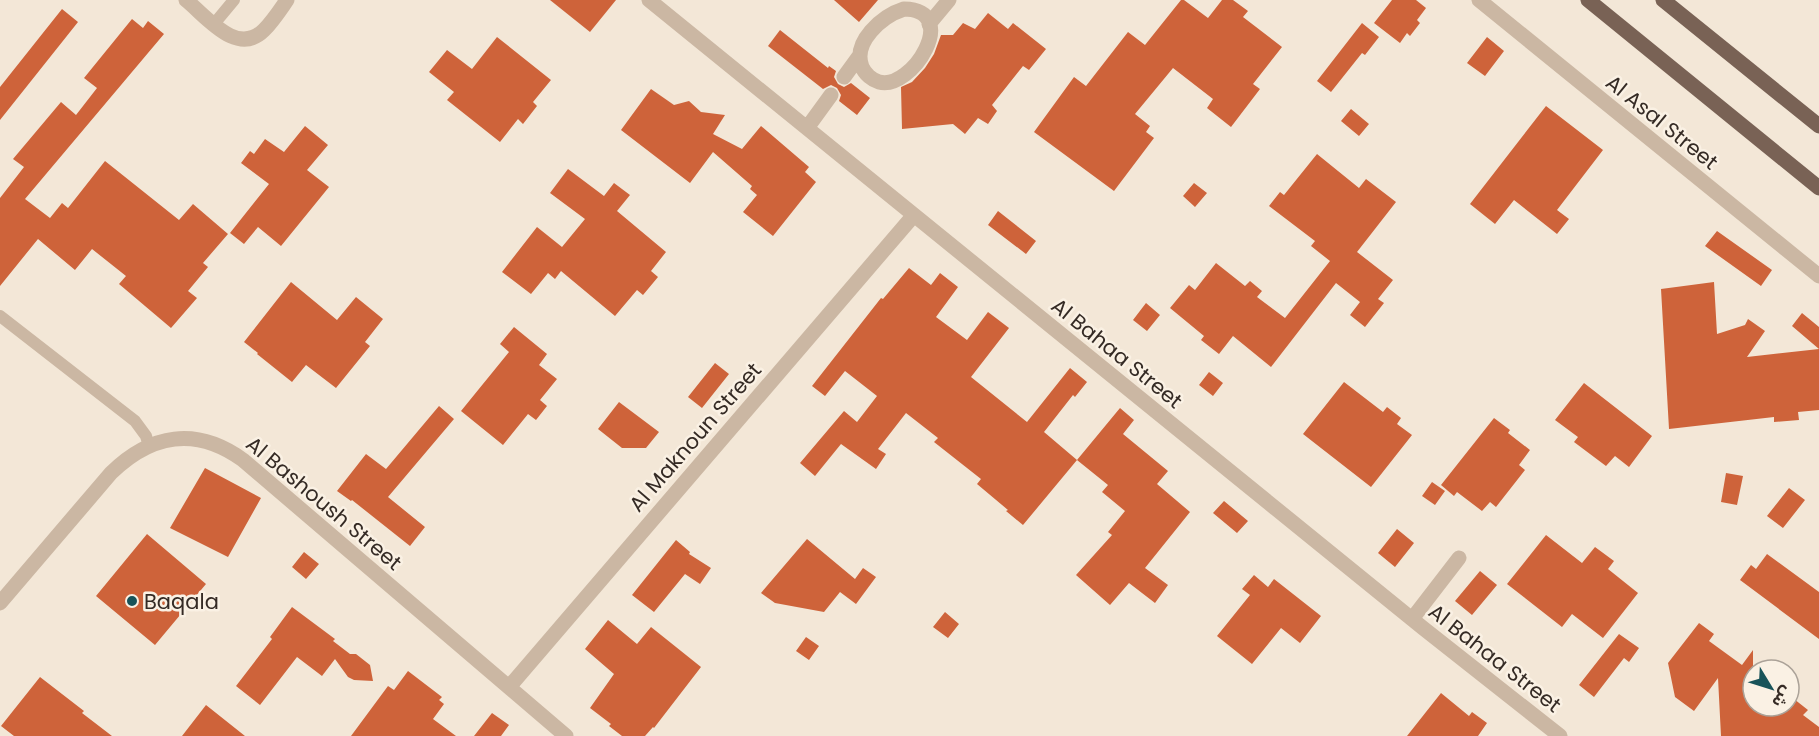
<svg xmlns="http://www.w3.org/2000/svg" width="1819" height="736" viewBox="0 0 1819 736" font-family="Poppins,'Noto Sans Arabic',sans-serif">
  <style>
    .building { fill: #ce633a }
    .lines { fill: none; stroke-linecap: round; stroke-linejoin: round }
    .service { stroke: #cbb7a3; stroke-width: 12 }
    .minor { stroke: #cbb7a3; stroke-width: 15 }
    .primary { stroke: #796255; stroke-width: 15 }
    .poi-dot { fill: #185359; stroke: #faf1e4; stroke-width: 2 }
    .labels { text-anchor: middle; dominant-baseline: central; stroke-width: 5; stroke-linejoin: round; paint-order: stroke }
    .street-label { font-size: 21px; fill: #352b25; stroke: #faf1e4 }
    .poi-label { font-size: 21px; fill: #352b25; stroke: #faf1e4; text-anchor: start }
  </style>
  <rect width="100%" height="100%" fill="#f3e7d7"/>
  <!-- building -->
  <path class="building" d="M550,0h66l-26,32z
    M834,0h44l-19,22z
    M1181,0h3l24,18 14,-18h11l15,11 -5,6 39,30 -29,37 7,5 -29,38 -24,-19 6,-9 -40,-31 -38,46 15,12 -4,6 8,6 -40,53 -80,-59 40,-55 12,9 42,-54 17,13z
    M1392,0h24l10,8 -9,12 3,3 -10,13 -3,-3 -7,10 -26,-20z
    M62,9l16,13 -78,98v-33z
    M988,13l20,16 5,-6 33,26 -17,21 -6,-4 -31,39 5,6 -9,13 -10,-6 -13,16 -12,-10 -51,5 -1,-42 11,-5 13,-14 9,-14 7,-19h12l10,-12 12,6z
    M132,19l11,9 5,-7 16,13 -139,165 25,19 12,-15 6,5 37,-47 74,59 14,-16 35,30 -25,29 5,4 -20,24 9,7 -26,30 -52,-44 7,-8 -34,-27 -17,21 -37,-31 -38,47v-88l24,-31 -11,-8 48,-57 15,13 21,-27 -13,-10z
    M1362,23l17,14 -14,18 -3,-2 -31,39 -14,-11z
    M780,30l48,38 1,-2 7,5 -2,6 4,7 6,3 7,-4 19,15 -13,17 -18,-14 2,-6 -4,-7 -6,-3 -8,4 -55,-43z
    M497,37l54,43 -18,22 4,4 -14,18 -5,-5 -18,23 -53,-42 7,-8 -25,-20 18,-22 25,19z
    M1487,37l17,14 -19,25 -18,-13z
    M651,89l23,16 15,-4 12,11 24,3 -12,19 29,15 19,-23 48,41 -4,5 11,10 -43,54 -30,-24 14,-17 -7,-6 2,-3 -39,-34 -23,31 -69,-53z
    M1546,106l57,44 -46,60 12,9 -12,15 -43,-34 -19,24 -25,-20z
    M1351,109l18,15 -10,12 -18,-15z
    M305,126l23,19 -21,25 22,17 -48,59 -23,-19 -14,17 -14,-11 39,-49 -28,-21 9,-12 4,3 11,-15 19,13z
    M1317,154l42,34 7,-9 30,23 -39,50 36,28 -15,19 6,4 -19,24 -15,-12 10,-13 -24,-19 -65,84 -38,-31 -14,18 -18,-14 3,-4 -34,-28 19,-23 6,5 21,-27 29,23 5,-5 12,10 -5,6 28,21 45,-57 -19,-15 4,-5 -46,-35 11,-14 4,3z
    M568,169l36,27 10,-13 16,12 -13,16 49,41 -15,19 7,6 -15,18 -6,-5 -22,26 -54,-45 -6,8 -7,-6 -17,21 -29,-22 35,-45 25,20 23,-28 -35,-26z
    M1194,183l13,10 -12,14 -12,-11z
    M998,211l38,30 -10,13 -38,-29z
    M1717,231l55,39 -11,16 -56,-40z
    M909,268l22,17 9,-12 18,14 -22,30 31,23 21,-28 21,16 -38,49 56,45 43,-54 17,14 -12,15 -2,-2 -29,37 33,28 -54,65 -17,-14 2,-1 -31,-26 4,-5 -47,-37 4,-4 -32,-25 -28,36 8,5 -10,15 -35,-25 -26,32 -15,-13 44,-52 13,11 20,-26 -32,-25 -20,25 -13,-10 69,-88 2,1z
    M291,282l46,38 19,-23 27,22 -18,23 5,4 -34,42 -30,-23 -14,17 -35,-28 1,-1 -14,-11z
    M1714,282l3,52 28,-9 3,-6 17,12 -18,26 72,-8v61l-21,2 1,8 -25,2v-5l-105,12 -8,-140z
    M1146,303l14,12 -13,16 -14,-11z
    M1802,313l17,14v22l-27,-23z
    M514,327l33,27 -8,11 18,14 -17,21 7,6 -11,14 -8,-6 -25,31 -42,-34 48,-59 -9,-8z
    M715,363l14,11 -27,34 -14,-11z
    M1209,372l14,11 -10,13 -14,-11z
    M1344,382l39,30 4,-5 14,11 -4,6 15,11 -41,52 -68,-53z
    M1584,383l68,53 -23,31 -14,-11 -9,10 -32,-24 4,-5 -23,-17z
    M619,402l40,30 -13,16h-24l-24,-19z
    M439,406l15,13 -66,78 37,30 -15,19 -58,-46 -1,1 -14,-10 29,-37 20,15z
    M1120,408l14,12 -11,14 45,37 -11,13 33,28 -45,56 23,17 -13,18 -26,-20 -19,22 -34,-30 36,-40 -4,-3 17,-21 -23,-19 6,-7 -31,-25z
    M1494,418l16,12 -2,3 22,17 -11,15 6,5 -29,37 -6,-5 -8,9 -25,-19 -3,4 -13,-11z
    M205,468l56,30 -33,59 -58,-29z
    M1726,473l17,3 -6,29 -16,-3z
    M1432,482l13,9 -10,14 -13,-9z
    M1789,488l16,12 -22,28 -16,-12z
    M1224,501l24,20 -11,12 -24,-20z
    M1397,529l17,14 -19,24 -17,-14z
    M147,534l59,50 -51,61 -59,-49z
    M1546,535l36,28 13,-16 19,14 -6,8 30,24 -35,45 -31,-24 -10,13 -55,-43z
    M807,539l48,40 8,-11 13,9 -20,27 -16,-12 -16,20 -49,-9 -14,-10z
    M676,540l14,12 -1,2 22,14 -11,16 -15,-10 -31,38 -22,-17z
    M304,552l15,12 -13,15 -14,-12z
    M1767,554l52,38v47l-79,-59 11,-15 5,4z
    M1480,571l17,14 -25,30 -17,-14z
    M1254,575l14,12 6,-8 47,37 -21,27 -19,-15 -29,36 -35,-28 33,-41 -8,-6z
    M292,607l43,32 -2,2 17,13h6l14,11 3,16 -19,-1 -6,-3 -13,-18 -13,17 -25,-19 -37,48 -24,-19 36,-47 -2,-2z
    M945,612l14,12 -11,14 -15,-11z
    M608,620l29,24 14,-17 50,40 -47,61 -1,-1 -8,9h-23l-13,-10 2,-2 -21,-16 24,-34 -29,-25z
    M1699,623l15,11 -5,7 33,24 11,-15v56h36l5,-7 14,11 -5,5 16,12v9h-98l-3,-58 -24,33 -19,-14 -7,-34z
    M1619,634l20,14 -10,14 -5,-4 -30,39 -15,-12z
    M806,637l13,9 -10,14 -13,-9z
    M408,671l34,26 -3,3 5,4 -11,15 23,17h-105l37,-50 6,4z
    M40,677l44,34 -2,2 30,23h-98l-13,-10z
    M1441,693l28,23 3,-4 15,11 -9,13h-71z
    M206,705l39,31h-63z
    M492,713l17,12 -8,11h-27z"/>
  <g class="lines">
    <!-- service -->
    <path class="service" d="M214,24l20,-24
      M0,316l135,105 11,15 3,10"/>
    <!-- minor -->
    <path class="minor" d="M186,0c21,17 51,57 78,30 9,-9 16,-20 23,-30
      M649,0l774,628 137,108
      M1479,0l340,276
      M904,9c58,1 8,82 -25,73 -7,-2 -14,-8 -17,-15 -10,-25 20,-51 42,-58z
      M929,24l20,-24
      M844,77l16,-22
      M807,128l24,-33
      M0,603l111,-130c40,-39 85,-47 132,-13l323,276
      M1412,619l47,-61
      M509,687l405,-472"/>
    <!-- primary -->
    <path class="primary" d="M1588,0l231,188
      M1663,0l156,126"/>
  </g>
  <!-- markers -->
  <circle class="poi-dot" cx="132" cy="601" r="6"/>
  <g class="labels">
    <!-- street labels -->
    <g class="street-label">
      <text transform="translate(1662 122) rotate(39)">Al Asal Street</text>
      <text transform="translate(1117 353) rotate(39)">Al Bahaa Street</text>
      <text transform="translate(695 437) rotate(-49)">Al Maknoun Street</text>
      <text transform="translate(324 503) rotate(40)">Al Bashoush Street</text>
      <text transform="translate(1495 658) rotate(38)">Al Bahaa Street</text>
    </g>
    <!-- poi labels -->
    <g class="poi-label">
      <text x="144" y="601">Baqala</text>
    </g>
  </g>
  <!-- north arrow -->
  <g transform="translate(1771 688) rotate(128)"><circle r="28" fill="#faf1e4" stroke="#aba298" stroke-width="1.5"/>
  <path d="M0-4.5L10 22L0 15L-10 22Z" fill="#185359"/>
  <text y="-9" font-size="16" font-weight="bold" text-anchor="middle" fill="#352b25">ش</text>
  </g>
</svg>
